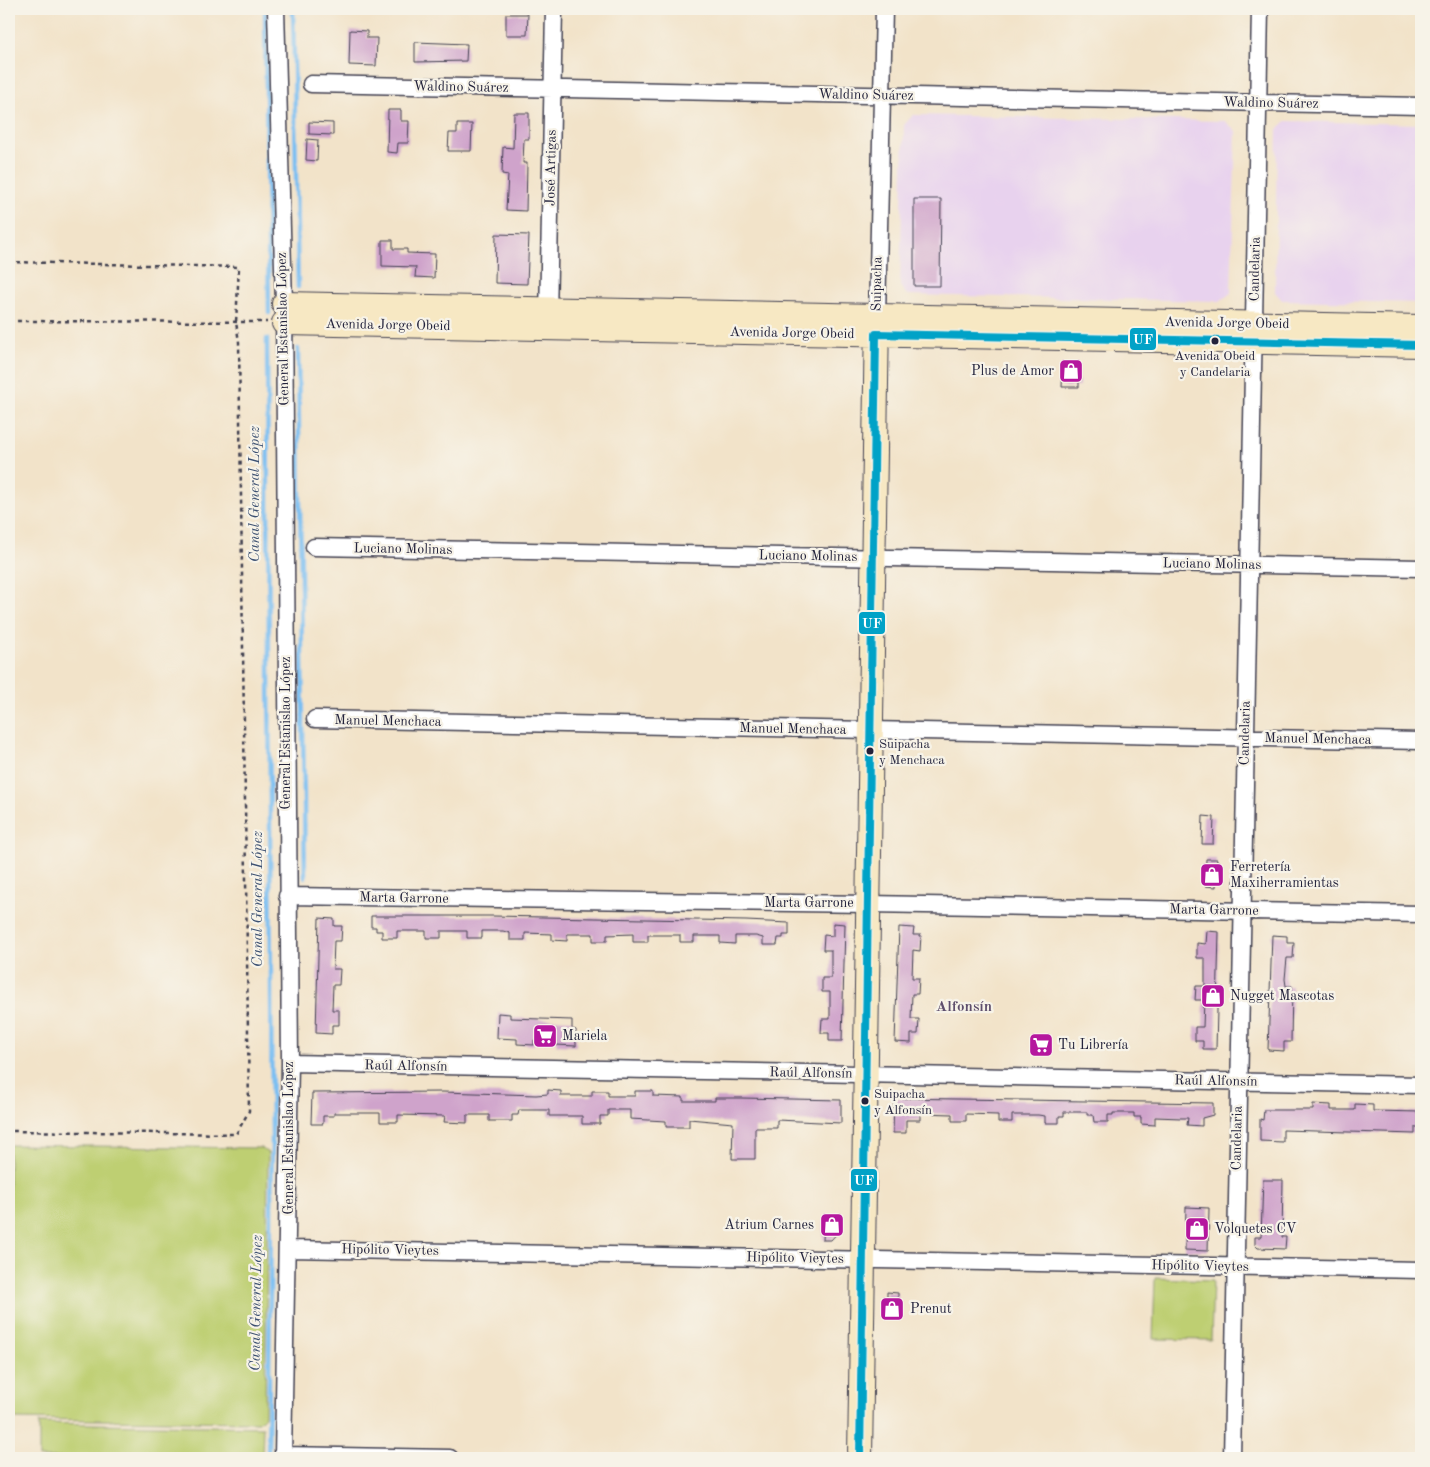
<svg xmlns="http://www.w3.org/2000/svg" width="1430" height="1467" viewBox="0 0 1430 1467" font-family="'Old Standard TT',serif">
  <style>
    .built { fill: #e8d2ee }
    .green { fill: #becf72; stroke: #707856 }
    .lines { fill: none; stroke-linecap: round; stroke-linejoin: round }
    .stream { stroke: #7cbff2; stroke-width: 4.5 }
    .building { fill: #cfa3cb }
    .street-casing { stroke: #413f50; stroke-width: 19 }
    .secondary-casing { stroke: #413f50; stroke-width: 26 }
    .path { stroke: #413f50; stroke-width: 2.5; stroke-dasharray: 4 4; stroke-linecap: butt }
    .street { stroke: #fff; stroke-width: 16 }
    .secondary { stroke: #f7e8c3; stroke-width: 24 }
    .bus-1-casing { stroke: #f7f3e8; stroke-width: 11 }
    .bus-1 { stroke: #02a2c7; stroke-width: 8 }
    .bus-dot { fill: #22223b; stroke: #f7f3e8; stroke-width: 2 }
    .labels { text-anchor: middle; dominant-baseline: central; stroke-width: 4.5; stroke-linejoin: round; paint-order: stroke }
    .bus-label { font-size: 13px; fill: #22223b; stroke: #f7f3e8; text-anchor: start }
    .street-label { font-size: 14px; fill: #22223b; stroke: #f7f3e8 }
    .poi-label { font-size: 14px; fill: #22223b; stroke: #f7f3e8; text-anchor: start }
    .water-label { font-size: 15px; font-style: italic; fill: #3d5172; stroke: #f7f3e8 }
    .neighbourhood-label { font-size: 15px; font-weight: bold; fill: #5f4f6d; stroke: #f7f3e8 }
    .line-badge { stroke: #f7f3e8; stroke-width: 2 }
    .badge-label { font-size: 14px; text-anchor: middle; font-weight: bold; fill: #fff }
  </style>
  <rect width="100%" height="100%" fill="#f7f3e8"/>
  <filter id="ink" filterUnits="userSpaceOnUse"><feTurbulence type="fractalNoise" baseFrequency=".02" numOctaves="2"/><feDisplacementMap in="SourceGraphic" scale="10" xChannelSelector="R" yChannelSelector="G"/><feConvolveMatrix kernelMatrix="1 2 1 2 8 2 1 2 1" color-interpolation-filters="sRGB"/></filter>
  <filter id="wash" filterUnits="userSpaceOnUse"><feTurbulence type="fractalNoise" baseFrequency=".0096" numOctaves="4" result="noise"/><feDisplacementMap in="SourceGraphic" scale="20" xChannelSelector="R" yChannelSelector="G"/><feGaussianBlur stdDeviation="1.12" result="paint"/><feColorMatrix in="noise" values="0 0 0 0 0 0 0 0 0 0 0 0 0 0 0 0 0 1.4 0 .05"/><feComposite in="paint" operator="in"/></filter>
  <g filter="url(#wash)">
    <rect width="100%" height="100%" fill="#f2e3c9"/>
    <!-- built -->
    <path class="built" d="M913,115l312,6 11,10 -5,162 -11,8 -313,-6 -7,-9 4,-161z
      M1286,121l135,3v179l-139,-3 -7,-8 2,-162z"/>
    <!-- green -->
    <path class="green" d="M9,1145l252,3 7,5 -3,263 -6,6 -250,-3z
      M1155,1278l58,2 -2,60 -58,-1z
      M39,1423l224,4 -1,31h-223z"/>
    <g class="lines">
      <!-- stream -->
      <path class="stream" d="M265,9l4,304
        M293,9l5,278
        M267,339l5,803 -4,316
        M298,349l7,528"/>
    </g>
    <g id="blocks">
      <!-- building -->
      <path class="building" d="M506,14h22l-1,21h-21z
        M350,30l17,1v7h10l-1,28 -27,-1z
        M415,42l52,2 -1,17 -51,1z
        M388,110h13v11h8l-1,22h-10l-1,10 -10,-1z
        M514,113h15v26h-5l-1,24h4l-1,48 -20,-1 2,-35 -6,-1 1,-27 10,1z
        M309,122l24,1v12l-24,-1z
        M457,124h15l-1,27h-23l1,-18h8z
        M307,139l11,1 -1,21 -11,-1z
        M914,199h27l-1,87h-26z
        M496,234l33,1 -2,49 -32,-1z
        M382,240h11v9h14v4l28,1 -1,24 -19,-1 1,-10 -34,-1z
        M1063,365l16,1v21h-17z
        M1203,816l11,1 -1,27h-11z
        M1206,859h11l-1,28 -11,-1z
        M371,916h122l253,5 43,2v12h-6v3h-5l-1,7h-14v-7l-7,-2h-21v8l-15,-1v-7h-26v6h-14v-7h-32v7h-15v-8l-26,1v6h-14v-7h-26v7l-15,-1v-6l-27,-1v7h-15v-7l-7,-2h-21v7h-15v-7h-26v7h-15v-7h-29v7h-15v-7h-6v-4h-5z
        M319,918l15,1v7h8l-1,15h-7l-1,28h7l-1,16h-6l-1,25h7v15h-7v9l-16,-1z
        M833,923l12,1 -3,117h-13v-8h-8l1,-14h8v-27h-8v-14h9v-28h-8l1,-15 9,1z
        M899,927l15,1 -1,7h8l-1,16 -7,-1 -1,28h7l-1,16h-6l-1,25h8l-1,15h-7v9l-16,-1z
        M1207,931l12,1 -3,117h-13v-8h-8v-14h8l1,-27h-9l1,-14h9v-28h-8v-15l9,1z
        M1272,935l15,1v7h7l-1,15h-6l-2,21 1,7h6l-1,56h-7v9l-16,-1z
        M498,1013l12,1v4l62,2v9l4,1v16l-20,-1 1,-4 -23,-1v5l-17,-1v-5l-20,-1z
        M548,1090l13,1v5h31v-5h16v5h27v-5h18v5l30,1v4h32v-3h26l100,2v23l-64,-3v8h-22v31h-23l1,-36 -44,-4v8h-23v-6l-36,-2v-9h-22v6h-8v8h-18v-8h-33v-6h-30l-1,5h-6v6h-23v-6h-22v8l-23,-1 1,-6 -47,-1v7h-18v-9h-46v3h-11v8h-12l1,-31 131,-1 93,3 12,-1z
        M894,1098l319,5v12l-11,3v8l-15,-1 1,-7h-7l-26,-1v8l-14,-1v-7h-7v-4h-21v2h-5v7h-14l-1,-7h-6v-3h-23v4h-5v7h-14v-7l-7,-1h-26v7h-14v-7l-32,-1v7h-14v-7l-32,-1v7h-14v13h-13z
        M1313,1104l18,1v5h24v-6l18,1v6l48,1v12l-1,3h-5v7l-132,-4v12l-23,-1v-22l3,1 1,-10h49z
        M1263,1180h20l-1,57h4l-1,12 -27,-1 -3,-3v-8h6z
        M1186,1207l23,1 -1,43 -23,-1z
        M827,1217h14l-1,13 -9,10h-8l1,-20h3z
        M887,1292l11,1v19h-11z"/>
    </g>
  </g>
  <g filter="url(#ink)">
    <use href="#blocks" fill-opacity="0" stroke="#413f50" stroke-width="1"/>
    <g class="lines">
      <defs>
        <path id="street" d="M276,9l8,295 6,759 -7,395
          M311,84l1110,22
          M877,316l7,-307
          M548,318l6,-309
          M314,547l1107,21
          M315,719l1106,22
          M287,896l581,8 553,10
          M290,1063l1131,22
          M289,1249l1132,21
          M283,1455l167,3
          M1232,1458l28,-1449"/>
        <path id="secondary" d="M284,304l1137,23
          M284,323l1137,22
          M860,1458l17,-1142"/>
      </defs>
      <!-- street casing -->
      <use href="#street" class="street-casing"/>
      <!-- secondary casing -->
      <use href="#secondary" class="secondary-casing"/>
      <!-- path -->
      <path class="path" d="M9,262l230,5 -3,55 3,20 10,769 -13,23 -227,-3
        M9,321l258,1"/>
      <!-- street -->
      <use href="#street" class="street"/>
      <!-- secondary -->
      <use href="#secondary" class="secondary"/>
      <defs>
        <path id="bus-1" d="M860,1458l16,-1124 545,11"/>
      </defs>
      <!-- bus-1 casing -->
      <use href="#bus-1" class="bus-1-casing"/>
      <!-- bus-1 -->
      <use href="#bus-1" class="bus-1"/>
    </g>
  </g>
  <!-- icons -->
  <defs>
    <symbol id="shop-square" viewBox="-11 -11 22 22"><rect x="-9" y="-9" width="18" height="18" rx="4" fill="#b5179e" stroke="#f7f3e8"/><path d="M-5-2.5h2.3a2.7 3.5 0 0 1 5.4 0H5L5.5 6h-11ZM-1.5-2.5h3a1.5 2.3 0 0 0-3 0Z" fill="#fff"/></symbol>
    <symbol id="supermarket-square" viewBox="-11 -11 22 22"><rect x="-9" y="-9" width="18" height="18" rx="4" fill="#b5179e" stroke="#f7f3e8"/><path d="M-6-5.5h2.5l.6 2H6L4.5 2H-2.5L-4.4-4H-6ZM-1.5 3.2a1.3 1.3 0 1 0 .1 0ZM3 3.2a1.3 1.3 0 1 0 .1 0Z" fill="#fff"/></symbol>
  </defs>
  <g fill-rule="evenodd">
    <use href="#shop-square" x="1057" y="357" width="28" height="28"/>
    <use href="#shop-square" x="1198" y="861" width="28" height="28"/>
    <use href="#shop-square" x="1199" y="982" width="28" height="28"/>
    <use href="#supermarket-square" x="531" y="1022" width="28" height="28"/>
    <use href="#supermarket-square" x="1027" y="1031" width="28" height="28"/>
    <use href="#shop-square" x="818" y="1211" width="28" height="28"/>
    <use href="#shop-square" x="1183" y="1215" width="28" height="28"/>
    <use href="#shop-square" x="878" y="1295" width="28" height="28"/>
  </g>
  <!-- markers -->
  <g class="bus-dot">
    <circle cx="1215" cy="341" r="4.5"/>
    <circle cx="870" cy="751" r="4.5"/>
    <circle cx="865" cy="1101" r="4.5"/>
  </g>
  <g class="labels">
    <!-- bus labels -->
    <g class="bus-label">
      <text x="1215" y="356" text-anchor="middle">Avenida Obeid<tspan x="1215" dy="16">y Candelaria</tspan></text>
      <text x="879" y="744">Suipacha<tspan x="879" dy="16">y Menchaca</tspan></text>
      <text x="874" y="1094">Suipacha<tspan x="874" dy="16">y Alfonsín</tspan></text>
    </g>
    <!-- street labels -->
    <g class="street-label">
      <text transform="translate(461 87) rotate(1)">Waldino Suárez</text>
      <text transform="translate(866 95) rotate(1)">Waldino Suárez</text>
      <text transform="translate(1271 103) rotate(1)">Waldino Suárez</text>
      <text transform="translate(551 168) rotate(-89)">José Artigas</text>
      <text transform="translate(1255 269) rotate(-89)">Candelaria</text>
      <text transform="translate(877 284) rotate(-89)">Suipacha</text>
      <text transform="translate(1227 323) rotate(1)">Avenida Jorge Obeid</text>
      <text transform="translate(388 325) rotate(1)">Avenida Jorge Obeid</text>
      <text transform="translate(283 329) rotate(-91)">General Estanislao López</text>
      <text transform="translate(792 333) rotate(1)">Avenida Jorge Obeid</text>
      <text transform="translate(403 549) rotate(1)">Luciano Molinas</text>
      <text transform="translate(808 556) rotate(1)">Luciano Molinas</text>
      <text transform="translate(1212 564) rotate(1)">Luciano Molinas</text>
      <text transform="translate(388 721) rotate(1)">Manuel Menchaca</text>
      <text transform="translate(793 729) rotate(1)">Manuel Menchaca</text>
      <text transform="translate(286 733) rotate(-90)">General Estanislao López</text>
      <text transform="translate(1245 733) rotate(-89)">Candelaria</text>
      <text transform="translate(1318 739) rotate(1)">Manuel Menchaca</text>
      <text transform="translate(404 898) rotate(1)">Marta Garrone</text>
      <text x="809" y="903">Marta Garrone</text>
      <text transform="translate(1214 910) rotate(1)">Marta Garrone</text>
      <text transform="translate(406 1066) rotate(1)">Raúl Alfonsín</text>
      <text transform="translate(811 1073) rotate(1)">Raúl Alfonsín</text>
      <text transform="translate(1216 1081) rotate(1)">Raúl Alfonsín</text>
      <text transform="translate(289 1138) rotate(-90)">General Estanislao López</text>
      <text transform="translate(1237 1138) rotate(-89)">Candelaria</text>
      <text transform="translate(390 1250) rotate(1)">Hipólito Vieytes</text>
      <text transform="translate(795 1258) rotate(1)">Hipólito Vieytes</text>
      <text transform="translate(1200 1266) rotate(1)">Hipólito Vieytes</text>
    </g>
    <!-- poi labels -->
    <g class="poi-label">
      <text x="1054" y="371" text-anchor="end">Plus de Amor</text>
      <text x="1230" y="867">Ferretería<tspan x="1230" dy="16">Maxiherramientas</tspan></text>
      <text x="1230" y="996">Nugget Mascotas</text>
      <text x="562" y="1036">Mariela</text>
      <text x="1058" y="1045">Tu Librería</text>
      <text x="814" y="1225" text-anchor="end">Atrium Carnes</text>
      <text x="1214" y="1229">Volquetes CV</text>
      <text x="910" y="1309">Prenut</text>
    </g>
    <!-- water labels -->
    <g class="water-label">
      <text transform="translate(255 494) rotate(-90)">Canal General López</text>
      <text transform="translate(258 899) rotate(-90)">Canal General López</text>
      <text transform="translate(257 1303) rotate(-89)">Canal General López</text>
    </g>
    <!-- neighbourhood labels -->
    <g class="neighbourhood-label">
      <text x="964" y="1007">Alfonsín</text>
    </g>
  </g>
  <g class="line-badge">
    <rect x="1129" y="327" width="28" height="24" rx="5" fill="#02a2c7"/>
    <rect x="858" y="611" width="28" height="24" rx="5" fill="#02a2c7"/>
    <rect x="850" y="1168" width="28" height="24" rx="5" fill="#02a2c7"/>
  </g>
  <g class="badge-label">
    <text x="1143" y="344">UF</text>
    <text x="872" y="628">UF</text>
    <text x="864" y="1185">UF</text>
  </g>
  <!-- margin -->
  <rect width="1430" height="1467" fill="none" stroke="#f7f3e8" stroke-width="30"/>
</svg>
